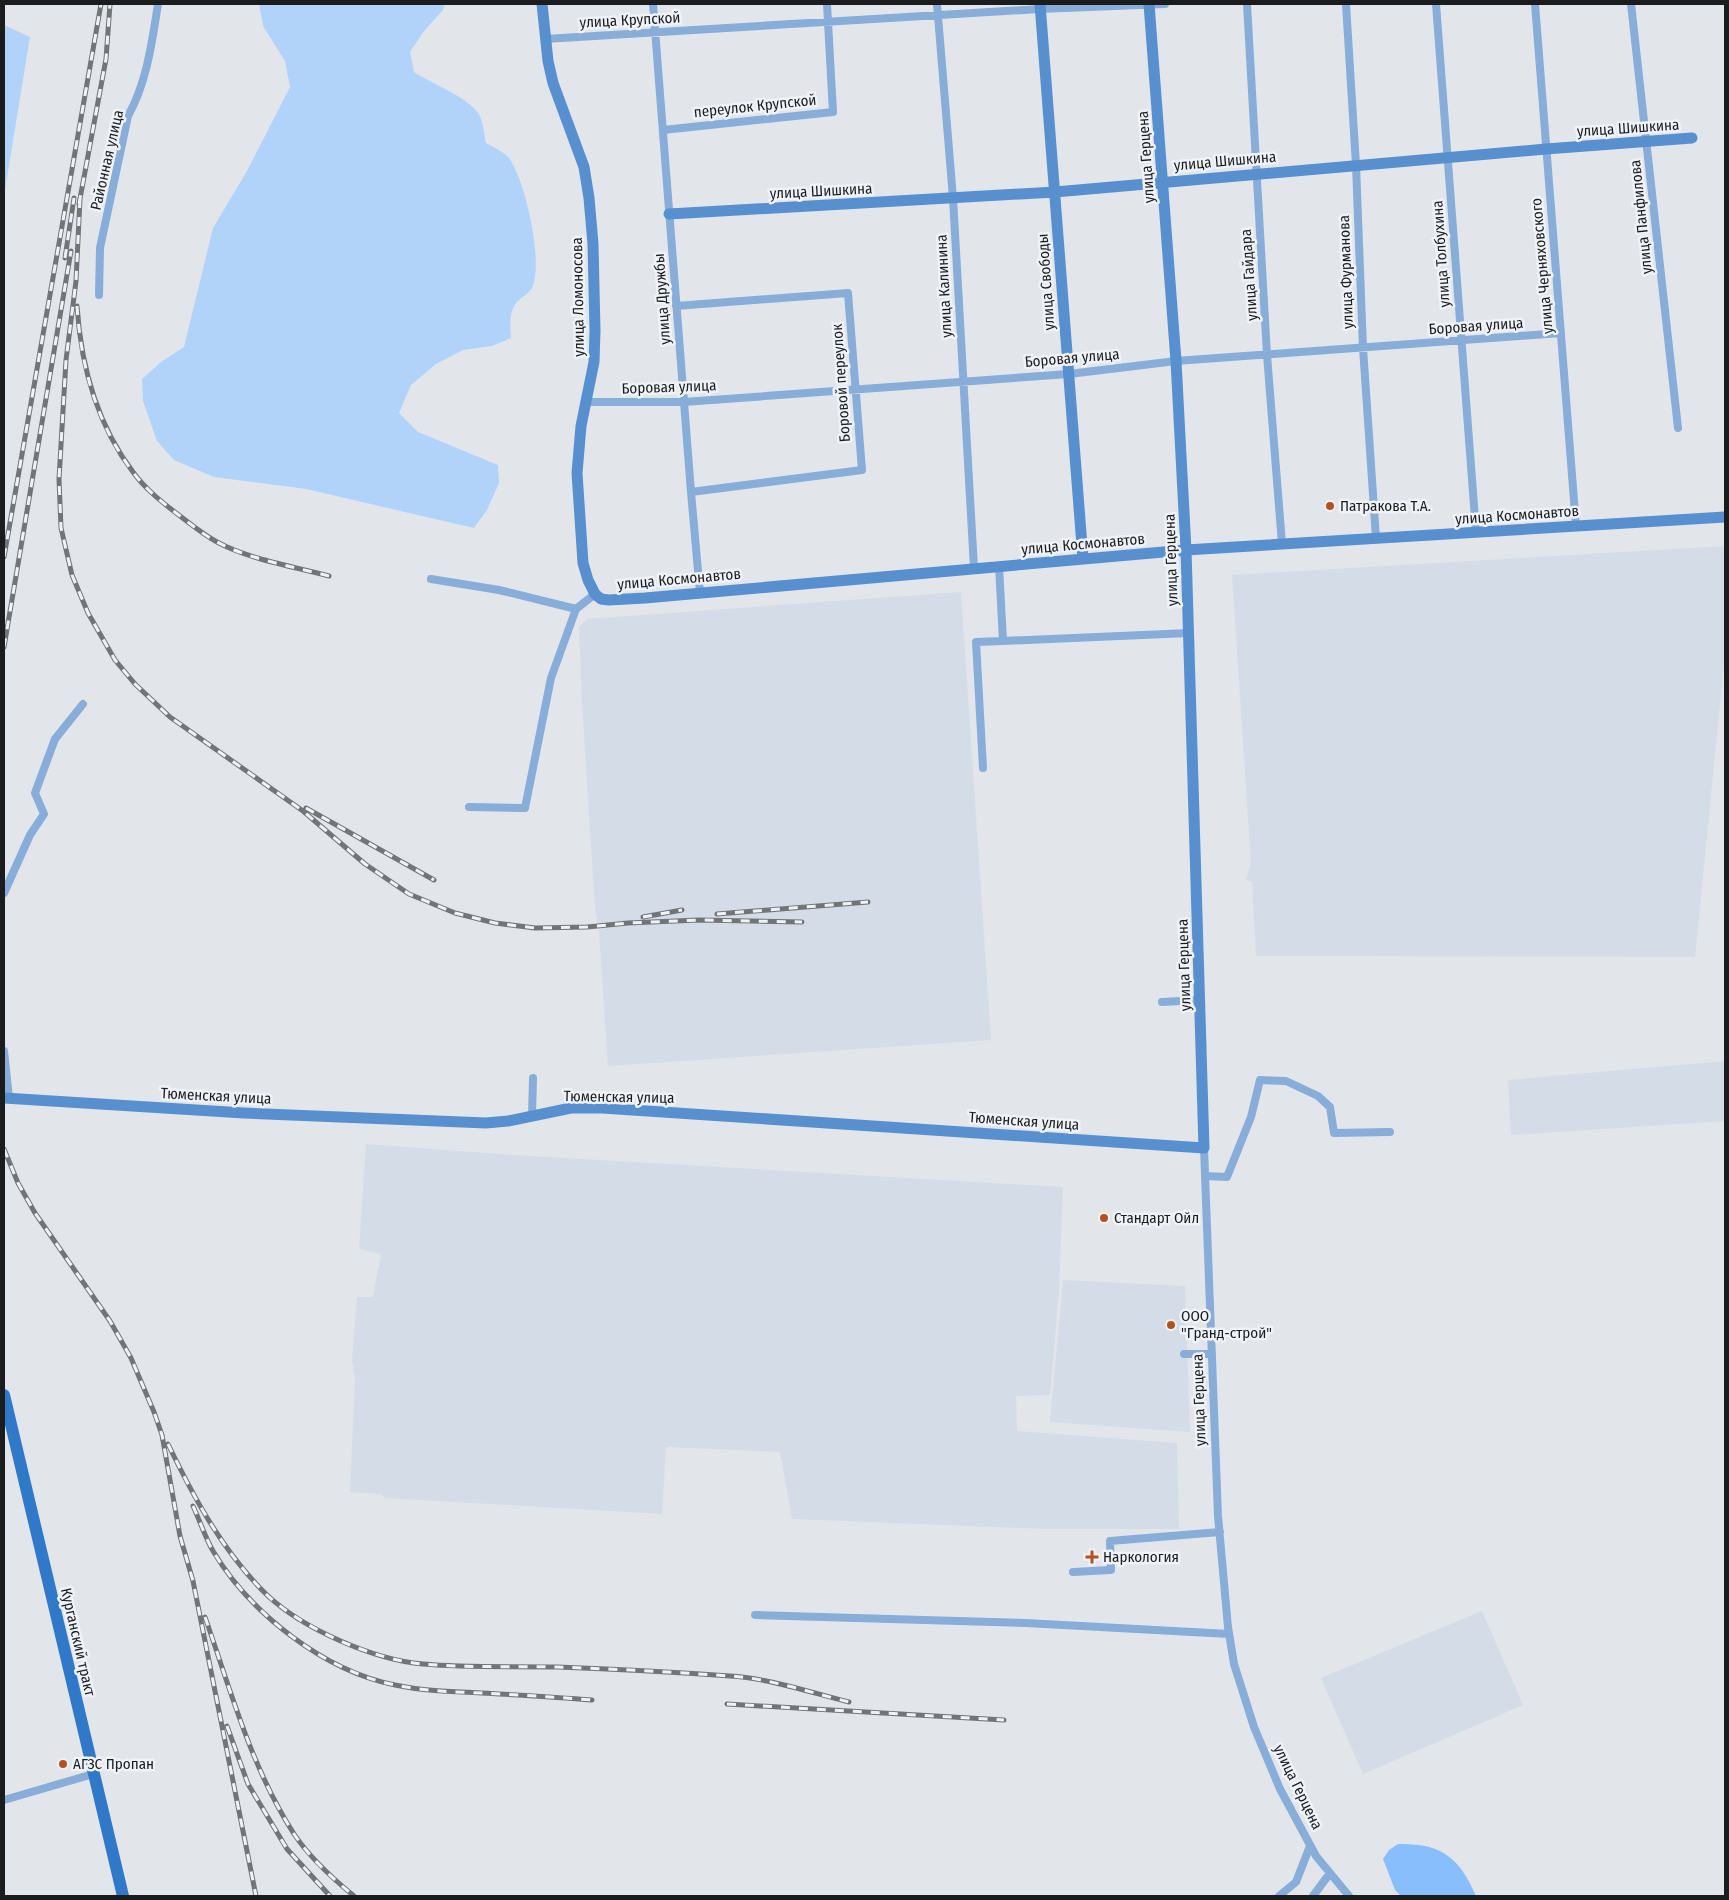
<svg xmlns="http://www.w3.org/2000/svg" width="1729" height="1900" viewBox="0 0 1729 1900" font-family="'Fira Sans Condensed',sans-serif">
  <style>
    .built { fill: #d3dce7 }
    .green { fill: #b1d3fa }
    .water { fill: #88befc }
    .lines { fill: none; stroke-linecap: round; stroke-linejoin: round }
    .street { stroke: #88add8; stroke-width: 8 }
    .secondary { stroke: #5890cf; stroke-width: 11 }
    .primary { stroke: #3079c8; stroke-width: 12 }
    .rail-casing { stroke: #727577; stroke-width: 5 }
    .rail { stroke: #eff3f8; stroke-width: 3; stroke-dasharray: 9; stroke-linecap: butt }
    .poi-dot { fill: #b55021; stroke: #eff3f8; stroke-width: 2 }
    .labels { text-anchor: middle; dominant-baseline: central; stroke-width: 5; stroke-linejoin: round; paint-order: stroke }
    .street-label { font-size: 15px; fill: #1a1c1d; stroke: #eff3f8 }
    .poi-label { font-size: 15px; fill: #1a1c1d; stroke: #eff3f8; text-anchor: start }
  </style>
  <rect width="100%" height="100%" fill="#e2e6eb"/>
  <!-- built -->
  <path class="built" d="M1725,546v108l-30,303 -439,-1 -4,-74 -6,-3 5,-16 -19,-288z
    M961,592l30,448 -383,26 -9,-135 -4,-22 -13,-206 -3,-76 8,-8z
    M1725,1061v60l-214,14 -3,-55z
    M366,1144l147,11 550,32 -4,104 -9,104 -34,1 1,35 160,12 2,86h-133l-254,-10 -12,-67 -114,-5 -4,67 -277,-16 -4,-4 -31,-2 5,-113 -3,-19 5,-63h16l8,-43 -22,-5z
    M1063,1280l122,6 5,146 -140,-10z
    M1482,1611l41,94 -160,69 -42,-96z"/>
  <!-- green -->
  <path class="green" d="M259,4h186l-2,6 -19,21 -14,21 4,20c18,12 52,24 64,41 5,7 6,21 8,30 7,4 18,9 23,15 16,21 35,105 23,130 -3,5 -10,9 -14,13 -9,8 -8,25 -7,37l-19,8 -29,4 -27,14 -25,21 -12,28 19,19 80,33 1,18 -12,27 -13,18 -168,-39 -92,-12 -40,-17 -17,-19 -14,-40 -1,-22 19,-17 23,-15 29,-119 34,-57 43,-84 -5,-26 -22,-35z
    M4,25l26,12 -26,159z"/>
  <!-- water -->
  <path class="water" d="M1398,1844c43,-1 61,13 78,52h-75l-6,-6 -12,-31 6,-9z"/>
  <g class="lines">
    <!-- street -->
    <path class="street" d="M653,4l38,488 9,101
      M937,4l16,194 21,370
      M1247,4l20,351 15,189
      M1346,4l10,161 7,183 13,190
      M1436,4l40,528
      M1535,4l41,522
      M1631,4l47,424
      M545,39l495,-30 125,-5
      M663,130l170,-18 -6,-108
      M99,295l1,-47 28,-132c19,-34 24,-74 30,-112
      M676,306l172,-13 14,177 -171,22
      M586,402h98l385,-28 107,-13 385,-28
      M999,566l4,75 186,-8
      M431,579l68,11 77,19 19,-15
      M983,768l-7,-126 27,-1
      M469,807l56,1 26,-130 25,-69
      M4,893l26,-58 14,-21 -9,-21 20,-54 28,-35
      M1162,1002l38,-2
      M4,1051l5,47
      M532,1115l1,-37
      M1204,1148l14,368 10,111 6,37 20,63 26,62 36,67 33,40
      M1205,1176l22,1 24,-60 9,-37 26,1 32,15 12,11 4,26 56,-1
      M1184,1354h28
      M1073,1572l38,-2 -1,-29 110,-9
      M755,1615l271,8 203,11
      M4,1800l89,-26
      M1279,1896l17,-14 14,-36
      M1313,1896l17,-23"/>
    <!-- secondary -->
    <path class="secondary" d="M542,4l6,57 5,22 31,84 5,31 4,46 2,87 -1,31 -13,64 -4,47 6,90 5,17 7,14 6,5 8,1 36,-2 541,-48 539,-33
      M1040,4l43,555
      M669,214l386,-22 491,-43 146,-11
      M4,1098l240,15 242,10 22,-2 63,-13h31l602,40 -18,-598 -10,-189 -27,-357"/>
    <!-- primary -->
    <path class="primary" d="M4,1395l119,501"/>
    <defs>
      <path id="rail" d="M80,199l-4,82 -10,79 -7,119 2,49 11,47 16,38 27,47 20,24 35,33 133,94 62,53 44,30 46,19 40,10 40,5 52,-1 41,-4 71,-3 103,2
        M79,204l27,-145 4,-55
        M65,258l9,-60
        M77,306c4,60 19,117 56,166 12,17 30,31 47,44 12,9 24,19 37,26 31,17 78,25 112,34
        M4,557l97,-553
        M4,647l67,-396
        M306,808l128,72
        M717,914l151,-12
        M643,917l39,-7
        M4,1149l14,34 17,30 75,108 21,37 23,54 8,23 18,101 13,45 63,315
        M168,1444c26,54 55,108 99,151 36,34 107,65 156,69 44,4 90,2 134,3 58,2 116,5 173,9 38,2 82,17 119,26
        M193,1506c7,15 12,31 20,45 37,62 111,120 182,134 28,6 58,7 87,8 36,2 73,4 110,7
        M205,1617c26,74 46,150 89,217 16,24 38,44 60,62
        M727,1704l277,16
        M227,1726l21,58 39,65 43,47"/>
    </defs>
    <!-- rail casing -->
    <use href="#rail" class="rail-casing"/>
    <!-- rail -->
    <use href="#rail" class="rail"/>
  </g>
  <!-- markers -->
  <g class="poi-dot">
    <circle cx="1330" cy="506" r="5"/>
    <circle cx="1104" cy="1218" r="5"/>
    <circle cx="1171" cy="1325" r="5"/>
    <path d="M1089.5 1549.5h5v5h5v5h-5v5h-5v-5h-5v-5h5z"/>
    <circle cx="63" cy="1764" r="5"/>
  </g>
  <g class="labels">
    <!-- street labels -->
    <g class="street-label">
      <text transform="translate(630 20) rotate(-3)">улица Крупской</text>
      <text transform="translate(755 106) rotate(-6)">переулок Крупской</text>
      <text transform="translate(1628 128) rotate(-4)">улица Шишкина</text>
      <text transform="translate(1146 157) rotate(-94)">улица Герцена</text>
      <text transform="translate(107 160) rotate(-77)">Районная улица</text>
      <text transform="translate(1225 161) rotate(-5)">улица Шишкина</text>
      <text transform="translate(821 191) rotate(-3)">улица Шишкина</text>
      <text transform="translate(1641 217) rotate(-96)">улица Панфилова</text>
      <text transform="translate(1441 254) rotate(-94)">улица Толбухина</text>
      <text transform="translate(1542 266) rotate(-95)">улица Черняховского</text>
      <text transform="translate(1346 272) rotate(-92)">улица Фурманова</text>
      <text transform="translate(1249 275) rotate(-94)">улица Гайдара</text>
      <text transform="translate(1046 282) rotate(-94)">улица Свободы</text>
      <text transform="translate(944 286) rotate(-93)">улица Калинина</text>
      <text transform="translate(578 297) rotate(-91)">улица Ломоносова</text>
      <text transform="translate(662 299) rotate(-94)">улица Дружбы</text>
      <text transform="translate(1476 326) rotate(-4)">Боровая улица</text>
      <text transform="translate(1072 358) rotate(-5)">Боровая улица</text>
      <text transform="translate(841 383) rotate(-94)">Боровой переулок</text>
      <text transform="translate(669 387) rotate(-2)">Боровая улица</text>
      <text transform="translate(1517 515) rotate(-4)">улица Космонавтов</text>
      <text transform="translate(1083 544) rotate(-5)">улица Космонавтов</text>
      <text transform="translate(1171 560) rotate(-92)">улица Герцена</text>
      <text transform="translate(679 579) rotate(-5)">улица Космонавтов</text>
      <text transform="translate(1184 965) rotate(-92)">улица Герцена</text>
      <text transform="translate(216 1096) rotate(3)">Тюменская улица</text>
      <text transform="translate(619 1097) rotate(1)">Тюменская улица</text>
      <text transform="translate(1024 1121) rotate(4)">Тюменская улица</text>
      <text transform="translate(1199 1400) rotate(-92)">улица Герцена</text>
      <text transform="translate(78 1642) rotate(77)">Курганский тракт</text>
      <text transform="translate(1298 1787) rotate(64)">улица Герцена</text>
    </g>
    <!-- poi labels -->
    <g class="poi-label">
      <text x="1340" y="506">Патракова Т.А.</text>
      <text x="1114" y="1218">Стандарт Ойл</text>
      <text x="1181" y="1316">ООО<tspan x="1181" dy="17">"Гранд-строй"</tspan></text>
      <text x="1103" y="1557">Наркология</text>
      <text x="73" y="1764">АГЗС Пропан</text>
    </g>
  </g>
  <!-- border -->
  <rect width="1729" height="1900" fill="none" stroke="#1a1c1d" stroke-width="10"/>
</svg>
